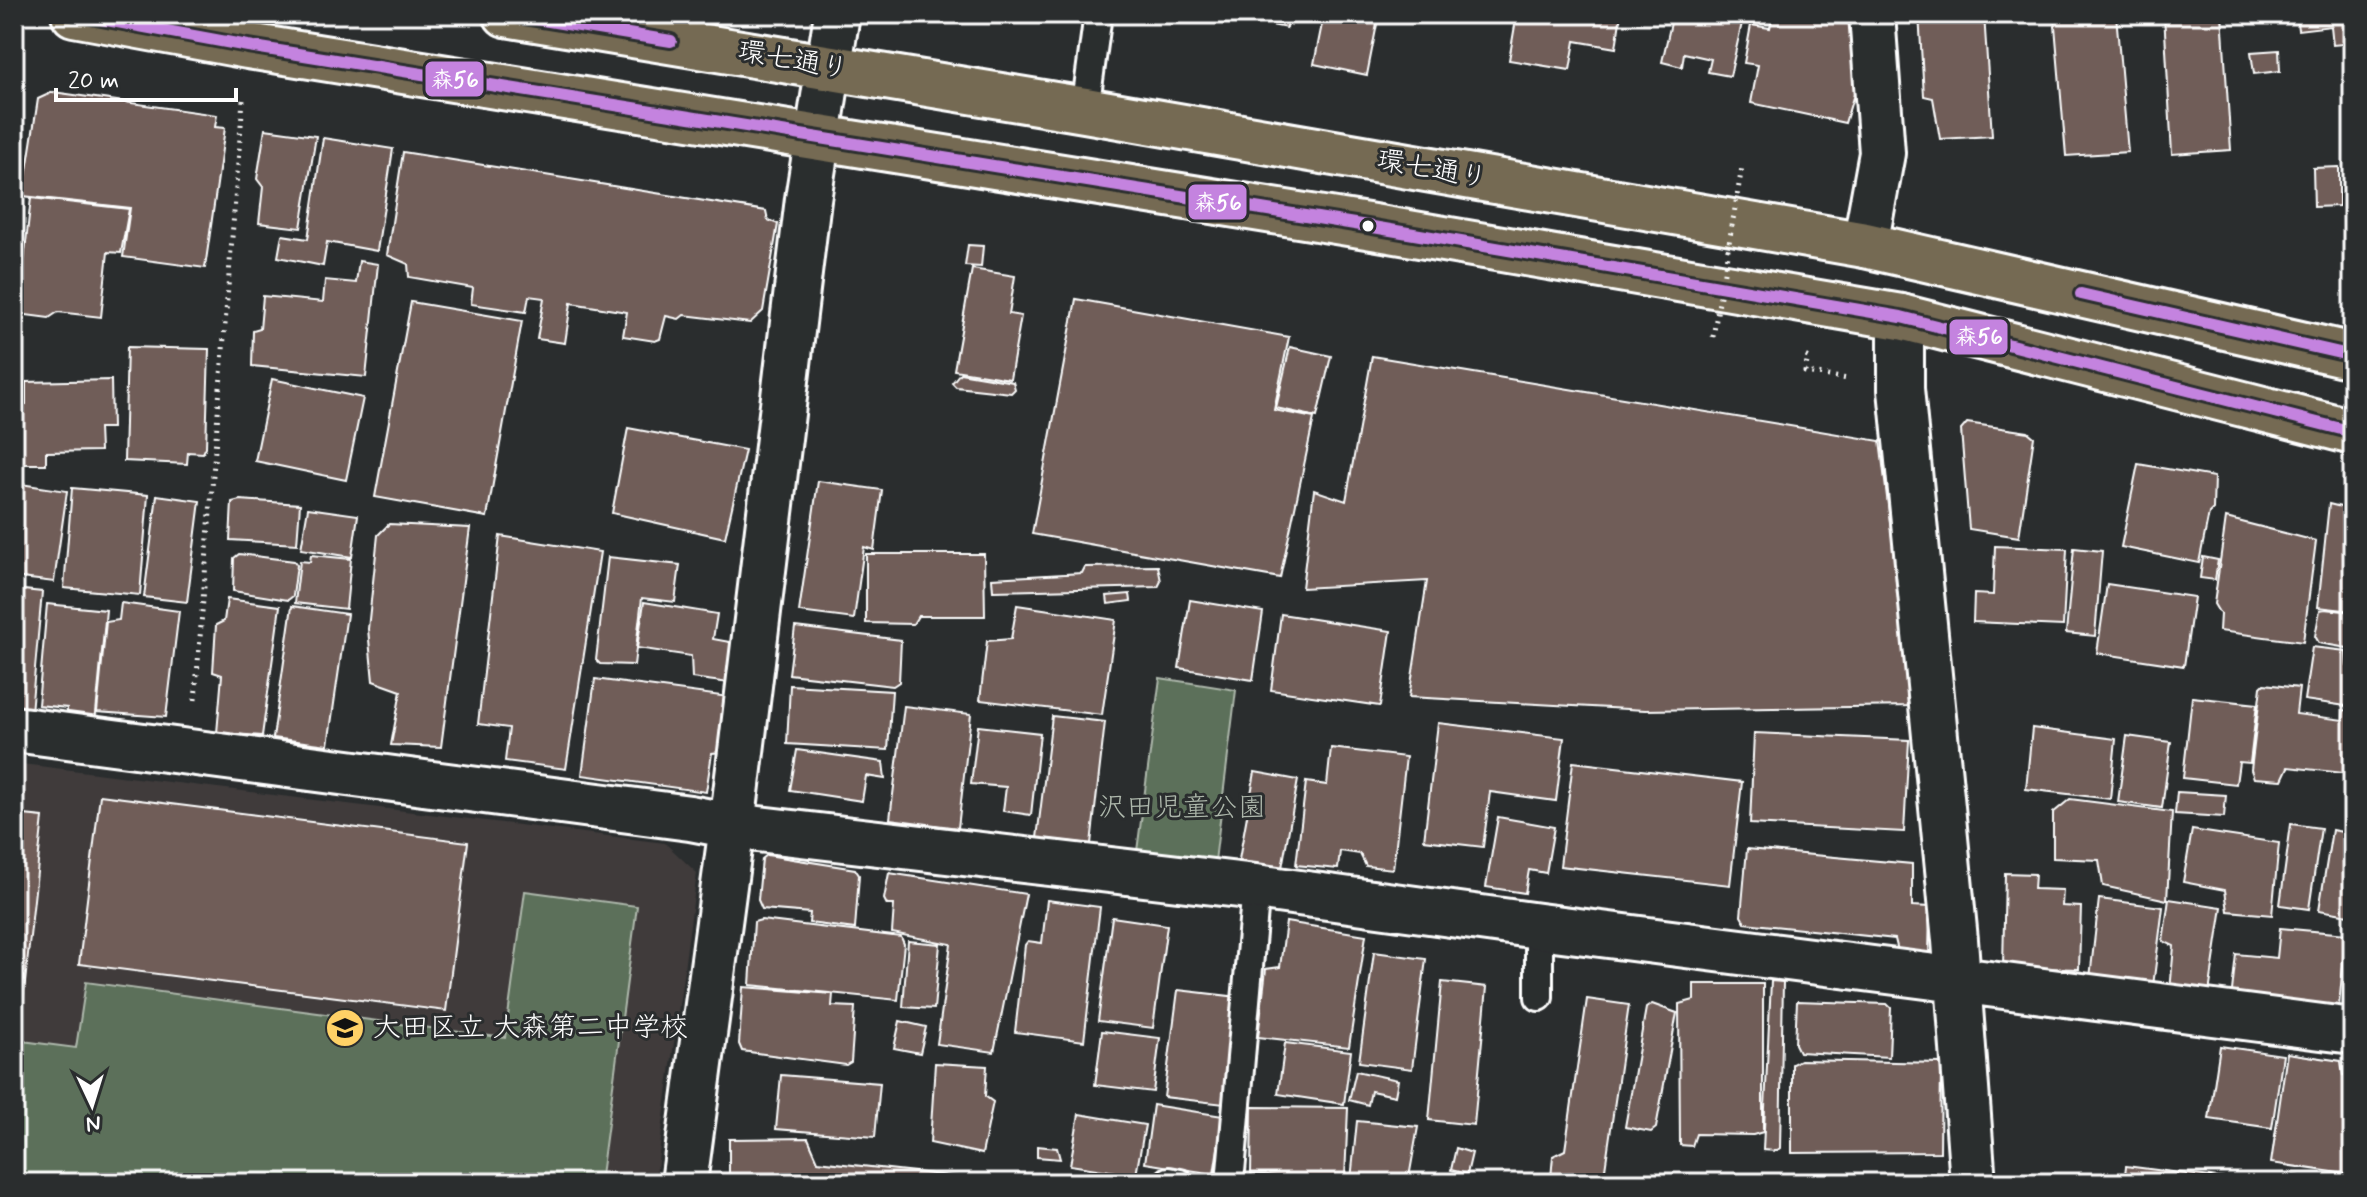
<svg xmlns="http://www.w3.org/2000/svg" width="2367" height="1197" viewBox="0 0 2367 1197" font-family="Mynerve,'Klee One',sans-serif">
  <style>
    .built { fill: #3f3b3b }
    .green { fill: #5c705a; stroke: #aeb8ac; stroke-width: 2 }
    .building { fill: #6f5d59; stroke: #fff; stroke-width: 2 }
    .lines { fill: none; stroke-linecap: round; stroke-linejoin: round }
    .lane-casing { stroke: #fff; stroke-width: 32 }
    .street-casing { stroke: #fff; stroke-width: 50 }
    .primary-casing { stroke: #fff; stroke-width: 50 }
    .path { stroke: #fff; stroke-width: 5; stroke-dasharray: 2 6; stroke-linecap: butt }
    .lane { stroke: #2a2d2e; stroke-width: 26 }
    .street { stroke: #2a2d2e; stroke-width: 44 }
    .primary { stroke: #746b52; stroke-width: 44 }
    .path-bridge { stroke: #fff; stroke-width: 5; stroke-dasharray: 2 6; stroke-linecap: butt }
    .bus-1-casing { stroke: #2a2d2e; stroke-width: 18 }
    .bus-1 { stroke: #c483df; stroke-width: 12 }
    .bus-dot { fill: #fff; stroke: #2a2d2e; stroke-width: 3 }
    .labels { text-anchor: middle; dominant-baseline: central; stroke-width: 6; stroke-linejoin: round; paint-order: stroke }
    .street-label { font-size: 28px; fill: #fff; stroke: #2a2d2e }
    .park-label { font-size: 28px; fill: #aeb8ac; stroke: #2a2d2e }
    .poi-label { font-size: 28px; fill: #fff; stroke: #2a2d2e; text-anchor: start }
    .line-badge { stroke: #2a2d2e; stroke-width: 3 }
    .badge-label { font-size: 22px; text-anchor: middle; font-weight: bold; fill: #fff }
  </style>
  <rect width="100%" height="100%" fill="#2a2d2e"/>
  <filter id="ink" filterUnits="userSpaceOnUse"><feTurbulence type="fractalNoise" baseFrequency=".0125" numOctaves="2"/><feDisplacementMap in="SourceGraphic" scale="16" xChannelSelector="R" yChannelSelector="G"/><feConvolveMatrix kernelMatrix="1 2 1 2 8 2 1 2 1" color-interpolation-filters="sRGB"/></filter>
  <g filter="url(#ink)">
    <!-- built -->
    <path class="built" d="M14,763l651,80 32,30 -42,310h-641z"/>
    <!-- green -->
    <path class="green" d="M1160,678l76,12 -21,171 -78,-10z
      M525,891l112,15 -37,277h-586v-143l62,8 10,-66 419,56z"/>
    <!-- building -->
    <path class="building" d="M1224,14h65l-2,14 -63,-12z
      M1324,14h55l-12,61 -53,-11z
      M1517,14h104l-5,34 -41,-7 -5,29 -61,-10z
      M1673,14h71l-14,62 -22,-4 3,-13 -27,-6 -2,14 -20,-5z
      M1773,14h82l4,64 -14,45 -94,-20 7,-38 -14,-2 7,-38 19,3z
      M1919,14h65l8,122 -52,3 -7,-41 -9,-2z
      M2054,14h62l12,138 -62,4z
      M2164,14h58l9,136 -59,4z
      M2296,14h57v29l-20,2 -2,-19 -33,4z
      M2279,50l1,21 -26,3 -3,-22z
      M53,92l164,23 -2,12 10,1 -20,140 -82,-11 7,-49 -107,-12 15,-97z
      M265,129l51,7 -15,92 -42,-5 4,-36 -6,-8z
      M323,138l70,11 -16,102 -50,-9 -4,24 -45,-9 4,-22 26,4z
      M403,152l363,59 2,9 10,4 -15,87 -13,12 -66,-8 -5,4 -13,-3 -6,23 -5,2 -32,-5 4,-24 -56,-9 -6,40 -28,-4 7,-41 -15,-2 -3,16 -55,-8 2,-16 -64,-11 -1,-13 -21,-9z
      M2339,167v39l-25,1 -1,-39z
      M31,198l98,11 -8,44 -13,-1 -7,65 -43,-5 -9,6 -31,-4z
      M968,245l15,1 -2,21 -16,-1z
      M359,261l19,3 -12,113 -114,-11 1,-35 7,-2 3,-33 60,6 2,-22 31,3z
      M972,269l43,7 -6,38 12,2 -11,63 -56,-9z
      M1076,299l213,38 -15,73 40,8 -34,160 -248,-44z
      M411,302l111,19 -35,196 -112,-20z
      M127,347l82,2 -3,98 -3,6 -15,-1 -1,12 -63,-3z
      M1290,347l41,9 -14,61 -41,-9z
      M1372,356l508,85 33,265 -268,4 -236,-13 18,-116 -125,7 12,-98 32,11z
      M960,373l53,9 2,7 -4,4 -55,-6 -4,-4z
      M272,379l91,19 -17,82 -91,-19z
      M111,380l1,48h-13l1,23 -54,1v12h-32v-60h12v-22z
      M1967,423l61,9 6,5 -15,100 -50,-8 -8,-99z
      M628,428l117,22 -20,88 -113,-25z
      M2138,464l76,13 -1,32 -4,4 -10,50 -78,-16z
      M818,481l64,9 -8,60 -10,-3 -10,72 -55,-7z
      M14,483l53,8 -13,91 -40,-5z
      M72,488l76,7 -8,100 -76,-7z
      M157,495l43,6 -13,101 -43,-5z
      M240,500l60,4 -3,40 -67,-4 2,-38z
      M2329,504l24,6v101l-35,-4z
      M308,508l50,7 -6,42 -51,-8z
      M2226,518l90,23 -13,101 -84,-11 1,-17 -6,-10z
      M389,524l81,4 -29,219 -50,-2 10,-54 -28,-10 -5,-52 10,-94z
      M500,536l100,16 -34,217 -61,-8 4,-33 -31,-4z
      M1995,546l72,3 -4,77 -90,-4 1,-28 19,1z
      M2074,548l28,3 -7,85 -29,-3z
      M239,554l55,7 3,4 -4,31 -5,4 -55,-9 1,-33z
      M866,554h118l1,62h-67l-5,8 -47,-1z
      M311,555l40,4 -5,50 -51,-6 5,-42 10,1z
      M608,557l72,8 -5,37 -33,-4 -8,67 -34,-1 -4,-4z
      M2203,557l15,3 -3,20 -15,-2z
      M1158,566l3,15 -3,6 -165,4 -1,-13 90,-5 3,-6z
      M2107,584l87,13 -10,69 -87,-13z
      M14,589l28,3 -11,120 -17,-2z
      M1130,594l1,7 -23,3 -1,-8z
      M227,599l53,7 -18,130 -45,-3 5,-58 -9,-3 3,-47 8,-4z
      M1190,600l73,12 -10,68 -74,-12z
      M644,602l73,12 -4,25 22,4 -6,40 -37,-5 -1,-22 -54,-8z
      M121,603l58,8 -13,106 -69,-5 9,-90 13,-2z
      M47,604l59,6 -11,113 -28,-3v-12l-29,-3z
      M1017,605l99,15 -14,95 -122,-15 7,-59 24,-2z
      M292,606l55,8 -19,131 -55,-7z
      M2325,609l28,3v37l-34,-6 -4,-7 5,-26z
      M1281,614l110,17 -11,75 -109,-16z
      M795,627l106,13 -2,42 -6,4 -104,-12z
      M2312,647l34,4 1,15 6,1v40l-49,-7z
      M595,679l134,18 -8,55 -9,1 -6,39 -124,-17z
      M2264,684l35,4 -3,26 47,6 1,-10 9,1v63l-65,-7 -6,13 -28,-2 -3,-8 10,-83z
      M790,685l102,6 -4,59 -101,-6z
      M2192,697l65,7 -7,59 -11,-1 -3,22 -53,-6z
      M904,706l67,8 -13,114 -68,-9z
      M1052,716l53,6 -14,122 -54,-6z
      M1438,723l126,15 -8,63 -66,-9 -7,55 -59,-7z
      M978,726l62,7 -9,82 -28,-4 3,-24 -35,-3z
      M2032,728l84,11 -6,60 -84,-10z
      M1754,733l155,7 -5,92 -154,-8z
      M2127,736l44,6 -9,66 -44,-6z
      M1331,748l75,9 -13,112 -27,-3 -6,-12 -20,-3 -2,18 -42,-4 10,-83 21,3z
      M797,750l86,12 2,17 -19,-3 -4,25 -72,-11z
      M1573,762l169,20 -12,103 -170,-19z
      M1255,772l43,8 -17,93 -43,-8z
      M2177,792l49,3 -2,22 -49,-3z
      M100,795l368,47 -22,169 -367,-47z
      M2070,799l102,13 -5,88 -64,-14 -4,-26 -46,-2v-45z
      M14,814l29,3 -22,202 -7,-1z
      M1498,817l56,10 -8,46 -17,-3 -4,23 -39,-6z
      M2291,824l30,4 -12,81 -29,-4z
      M2192,830l87,13 -7,72 -44,-4 -3,-21 -42,-8z
      M2332,830l21,4v58l-4,23 -30,-5z
      M1747,849l165,15v42l18,1 -1,48h-30l-4,-16 -150,-16 -4,-7z
      M767,855l88,14 4,6 -4,54 -46,-6 1,-10 -48,-4 -4,-9 4,-41z
      M889,873l137,21 -32,158 -57,-8 14,-100 -59,-11 2,-28h-7l-3,-6z
      M2005,873l30,1 -1,15 29,1 -1,16 19,1 -2,62 -76,-2z
      M2099,899l64,8 -10,79 -63,-8z
      M2169,899l53,8 -13,86 -39,-3 4,-44 -11,-5z
      M1047,900l53,7 -16,134 -69,-9 10,-87 3,-4 14,2z
      M1112,917l55,8 -14,103 -55,-7z
      M761,920l140,17 3,7 -6,56 -148,-15 4,-63z
      M1286,922l80,13 -17,112 -91,-10 8,-68 14,-2z
      M2280,928l66,6 -7,72 -103,-10 -4,-5 4,-37 41,4z
      M908,941l32,3 -6,65 -31,-2z
      M1374,952l52,7 -14,110 -53,-7z
      M1771,981l12,1 -3,166 -4,3 -13,-1z
      M1442,982l45,5 -13,138 -45,-5z
      M1694,984h69v148l-10,3 -57,-1 -4,12 -12,-1 -1,-141 15,-4z
      M743,987l90,7 -1,12 23,1 -4,55 -5,3 -104,-14 -3,-7z
      M1178,990l60,7 -14,107 -60,-7z
      M1587,999l42,6 -26,178 -52,-5 2,-22 12,-6z
      M1797,1001l90,3 4,4 -2,49 -90,-5 -4,-8z
      M1652,1004l25,9 -21,115 -5,4 -26,-5 21,-119z
      M900,1021l26,6 -6,26 -26,-5z
      M1102,1031l58,7 -7,54 -58,-7z
      M1285,1043l66,8 -7,53 -66,-10z
      M2220,1046l63,9 -11,73 -63,-9z
      M2287,1053l54,8 2,14 10,1v99l-82,-12z
      M1800,1060l141,3 -1,89 -148,1v-89z
      M935,1063l52,3 -2,30 8,6 -11,52 -52,-11z
      M1356,1071l42,9 -3,16 -24,-5 -3,14 -19,-5z
      M781,1075l99,8 -5,54 -99,-8z
      M1153,1105l70,11 -9,58 -69,-11z
      M1252,1107l96,1 -3,70 -4,3 -90,-7z
      M1079,1114l66,11 -9,50 -66,-10z
      M1357,1121l61,6 -10,56h-44l-13,-3z
      M808,1138l10,23 194,22h-283v-44z
      M1037,1146l20,2 3,11 -23,-2z
      M1456,1148l16,5 -5,21 -16,-4z
      M2126,1166l131,17h-133z
      M2294,1176l49,7h-50z"/>
    <g class="lines">
      <defs>
        <path id="lane" d="M1085,110l13,-96
          M1539,997v-71
          M1169,1181l11,2
          M1230,1183l26,-296"/>
        <path id="street" d="M1865,245l17,-92 -10,-139
          M1901,317v72l54,551 18,243
          M14,729l676,89 42,8 524,61 283,39 814,105
          M684,1183l48,-357 76,-627 29,-185"/>
        <path id="primary" d="M74,14l174,32 1119,180 534,91 452,115
          M506,14l579,96 780,135 488,111"/>
      </defs>
      <!-- lane casing -->
      <use href="#lane" class="lane-casing"/>
      <!-- street casing -->
      <use href="#street" class="street-casing"/>
      <!-- primary casing -->
      <use href="#primary" class="primary-casing"/>
      <!-- path -->
      <path class="path" d="M1806,356l2,1 -3,15 43,7
        M195,700l48,-600"/>
      <!-- lane -->
      <use href="#lane" class="lane"/>
      <!-- street -->
      <use href="#street" class="street"/>
      <!-- primary -->
      <use href="#primary" class="primary"/>
      <!-- path-bridge -->
      <path class="path-bridge" d="M1713,337l29,-170"/>
      <defs>
        <path id="bus-1" d="M74,14l174,32 1119,180 534,91 452,115
          M506,14l165,27
          M2081,294l272,62"/>
      </defs>
      <!-- bus-1 casing -->
      <use href="#bus-1" class="bus-1-casing"/>
      <!-- bus-1 -->
      <use href="#bus-1" class="bus-1"/>
    </g>
  </g>
  <!-- icons -->
  <defs>
    <symbol id="school-disc" viewBox="-11 -11 22 22"><circle r="9.5" fill="#ffd166" stroke="#2a2d2e"/><path d="M0-5L7-2L0 1L-7-2ZM-4 1L0 2.5L4 1V4Q0 6-4 4Z" fill="#111"/></symbol>
  </defs>
  <g fill-rule="evenodd">
    <use href="#school-disc" x="323" y="1006" width="44" height="44"/>
  </g>
  <!-- markers -->
  <circle class="bus-dot" cx="1368" cy="226" r="7"/>
  <g class="labels">
    <!-- street labels -->
    <g class="street-label">
      <text transform="translate(793 61) rotate(10)">環七通り</text>
      <text transform="translate(1432 170) rotate(10)">環七通り</text>
    </g>
    <!-- park labels -->
    <g class="park-label">
      <text x="1182" y="808">沢田児童公園</text>
    </g>
    <!-- poi labels -->
    <g class="poi-label">
      <text x="373" y="1028">大田区立 大森第二中学校</text>
    </g>
  </g>
  <g class="line-badge">
    <rect x="424" y="60" width="61" height="38" rx="8" fill="#c483df"/>
    <rect x="1187" y="183" width="61" height="38" rx="8" fill="#c483df"/>
    <rect x="1948" y="318" width="61" height="38" rx="8" fill="#c483df"/>
  </g>
  <g class="badge-label">
    <text x="455" y="87">森56</text>
    <text x="1218" y="210">森56</text>
    <text x="1979" y="344">森56</text>
  </g>
  <!-- margin -->
  <rect width="2367" height="1197" fill="none" stroke="#2a2d2e" stroke-width="48"/>
  <rect x="24" y="24" width="2319" height="1149" fill="none" stroke="#fff" stroke-width="3" filter="url(#ink)"/>
  <!-- north arrow -->
  <g transform="translate(92 1105) rotate(176)" stroke="#2a2d2e" stroke-width="6" paint-order="stroke">
  <path d="M0-6L14 30L0 20L-14 30Z" fill="#ffffff"/>
  <text y="-12" font-size="22" font-weight="bold" text-anchor="middle" fill="#ffffff">N</text>
  </g>
  <!-- scale -->
  <path d="M56 88v12h180v-12" fill="none" stroke="#ffffff" stroke-width="4"/>
  <text x="68" y="88" font-size="24" fill="#ffffff" stroke="#2a2d2e" stroke-width="6" paint-order="stroke">20 m</text>
</svg>
